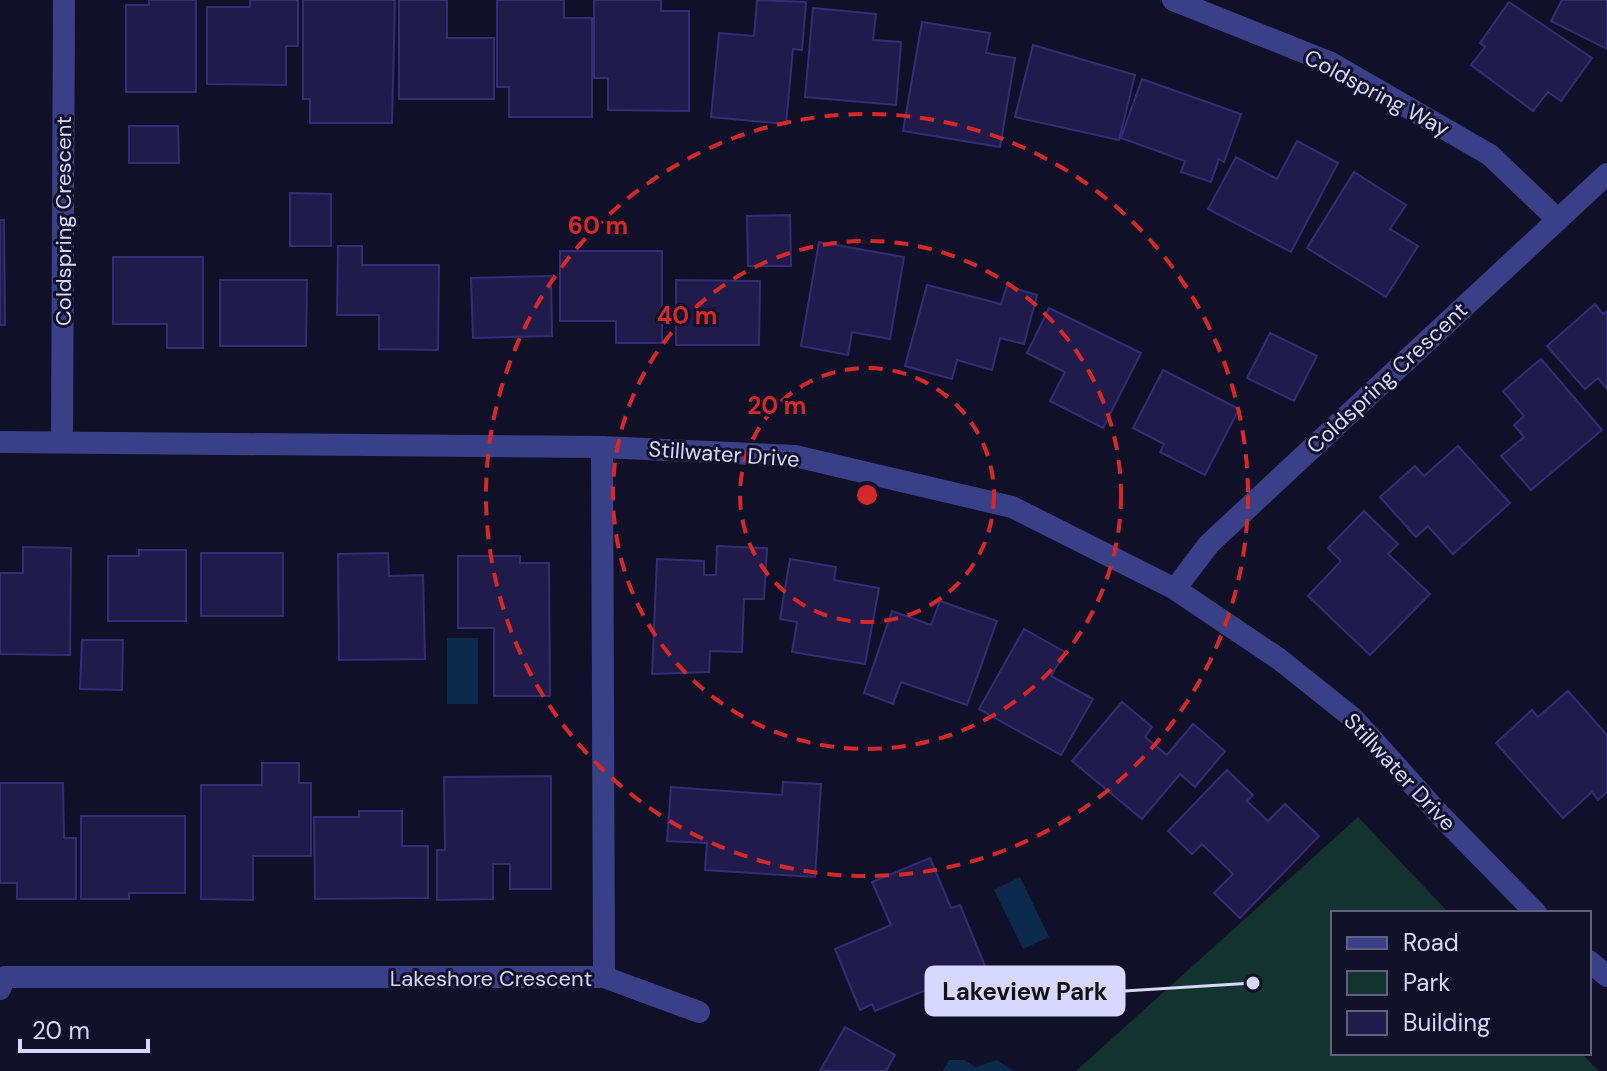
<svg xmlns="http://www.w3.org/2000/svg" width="1607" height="1071" viewBox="0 0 1607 1071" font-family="'DM Sans',sans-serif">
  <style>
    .green { fill: #13332e }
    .water { fill: #0c2a4b }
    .building { fill: #201b4a; stroke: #342d76; stroke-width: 2 }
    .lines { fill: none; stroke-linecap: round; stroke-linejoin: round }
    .minor { stroke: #3a4088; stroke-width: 22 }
    .tertiary { stroke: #3a4088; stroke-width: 22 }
    .ring { fill: none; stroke: #d62828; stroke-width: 4; stroke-dasharray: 14 10 }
    .labels { text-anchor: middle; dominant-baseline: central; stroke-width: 6; stroke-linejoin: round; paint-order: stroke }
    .street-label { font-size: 22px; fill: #d8d7ff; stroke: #111029 }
    .centre { fill: #d62828; stroke: #111029; stroke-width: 4 }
    .ring-label { font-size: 24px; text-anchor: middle; font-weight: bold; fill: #d62828; stroke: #111029; stroke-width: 6; stroke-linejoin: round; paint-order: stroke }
    .leader { fill: none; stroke: #d8d7ff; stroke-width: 3 }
    .callout-dot { fill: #d8d7ff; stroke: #111029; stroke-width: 3 }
    .callout { fill: #d8d7ff; stroke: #d8d7ff; stroke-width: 3 }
    .callout-label { font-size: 24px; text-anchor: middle; font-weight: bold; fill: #111 }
  </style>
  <rect width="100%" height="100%" fill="#111029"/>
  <!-- green -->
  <path class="green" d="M1358,817l91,96h-116v140h248l18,18h-523z"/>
  <!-- water -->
  <path class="water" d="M447,638h31v66h-31z
    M1020,877l29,60 -26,12 -29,-59z
    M949,1060h15l11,7 22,-7 17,11h-71z"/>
  <!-- building -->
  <path class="building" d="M149,0h47v92h-70v-87h23z
    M250,0h48v46h-12v39l-79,-1v-77h43z
    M303,0h92l-3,123h-82v-24h-7z
    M399,0h48v38h47v61h-95z
    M497,0h67v18h28v99h-83v-30h-12z
    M594,0h67v11h28v100l-81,-1v-32h-14z
    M757,0l49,2 -4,48 -9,-1 -7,75 -75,-7 8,-84 35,3z
    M1562,0h45v49l-56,-28z
    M1509,2l83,56 -31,43 -13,-9 -15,19 -62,-46 14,-18 -5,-4z
    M813,8l63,6 -3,26 28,2 -5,63 -91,-8z
    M922,22l68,11 -4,20 29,5 -15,89 -97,-16z
    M1033,45l102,30 -16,65 -104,-23z
    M1142,79l99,35 -17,48 -5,-3 -8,23 -30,-10 4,-11 -64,-23z
    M129,126h49l1,37h-50z
    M1297,141l41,22 -47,89 -83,-43 28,-52 41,22z
    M1354,172l52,33 -16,24 28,17 -32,51 -79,-49z
    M290,193l41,1v52h-41z
    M790,215l1,51h-43l-1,-50z
    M0,220h4l1,105h-5z
    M819,242l85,15 -14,82 -38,-7 -4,23 -47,-9z
    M338,246h24v19h77l-1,85 -59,-1v-34h-42z
    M560,251h102v92h-46v-22h-56z
    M113,257h90v91h-36v-24h-54z
    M551,276l1,60 -79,2 -2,-60z
    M220,280h87l-1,66h-86z
    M676,280l84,1 -1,64h-83z
    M927,285l74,19 6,-18 30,9 -13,49 -24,-6 -8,32 -35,-10 -5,19 -47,-13z
    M1595,304l8,10 4,-3v78l-9,-11 -13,11 -38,-43z
    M1049,308l92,45 -38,75 -53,-27 15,-29 -38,-19z
    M1270,333l47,23 -23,45 -47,-23z
    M1541,359l61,71 -71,60 -30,-34 23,-19 -10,-12 10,-9 -21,-25z
    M1163,370l76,39 -34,66 -45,-23 4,-8 -31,-16z
    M1458,446l52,57 -57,51 -25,-28 -12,11 -36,-40 35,-31 9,10z
    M1364,511l34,33 -10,10 42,40 -60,61 -62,-59 33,-35 -13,-13z
    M717,546l50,2 -3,51h-20l-2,53 -32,-1 -1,21 -57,2 5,-115 47,2v14h12z
    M23,547l48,1 -1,107 -70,-1v-81h23z
    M139,550h47v71h-78v-65h31z
    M201,553h82v63h-82z
    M388,553l1,23 34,-1 2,84 -86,1 -1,-106z
    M458,556h62v7h29l1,133h-56v-68h-36z
    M790,559l46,8 -2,13 45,8 -14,76 -73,-12 5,-30 -17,-3z
    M940,601l57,20 -30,84 -66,-23 -8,22 -29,-11 28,-82 39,14z
    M1024,629l41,23 -14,24 42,23 -32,56 -82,-46z
    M82,640h41l-1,50 -42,-1z
    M1568,691l39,44v57l-9,8 -6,-8 -29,26 -67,-75 36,-33 6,7z
    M1122,702l30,25 -7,10 22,18 26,-31 32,27 -30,36 -15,-13 -38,45 -70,-58z
    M262,763h37v20h12v73h-58v44l-52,-1v-114h61z
    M1227,770l26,25 -6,6 21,20 17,-17 34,32 -79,82 -26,-25 19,-19 -31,-30 -10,10 -24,-23z
    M551,776v113h-41v-25h-17v35l-56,1v-50h8l-1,-73z
    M783,782l38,2 -6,93 -110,-7 2,-27 -40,-2 4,-54 111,8z
    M0,783h63l1,55h12v61h-59v-16h-17z
    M359,811h43v35h26v52l-113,1 -1,-82h45z
    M81,816h104v77h-56v6h-48z
    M930,858l21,50 9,-3 25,61 -110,45 -3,-7 -12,6 -25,-61 56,-24 -19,-43z
    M845,1027l50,28 -9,16h-66z"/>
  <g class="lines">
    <!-- minor -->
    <path class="minor" d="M1173,0l158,63 159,92 68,65
      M62,442l2,-442
      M1175,589l34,-45 398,-370
      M604,977l95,35
      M0,989l5,-12h599l-2,-530"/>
    <!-- tertiary -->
    <path class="tertiary" d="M0,442l602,5 193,9 217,51 163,82 104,70 74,59 88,98 95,97
      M1589,961l18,15"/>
  </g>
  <!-- distance rings -->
  <g class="ring">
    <circle cx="867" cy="495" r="127"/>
    <circle cx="867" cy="495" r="254"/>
    <circle cx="867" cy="495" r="381"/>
  </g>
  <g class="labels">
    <!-- street labels -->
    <g class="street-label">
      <text transform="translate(1377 93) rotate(28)">Coldspring Way</text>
      <text transform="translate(63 221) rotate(-90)">Coldspring Crescent</text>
      <text transform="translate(1387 378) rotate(-43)">Coldspring Crescent</text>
      <text transform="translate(724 454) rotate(4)">Stillwater Drive</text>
      <text transform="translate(1400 772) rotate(47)">Stillwater Drive</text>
      <text x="491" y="978">Lakeshore Crescent</text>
    </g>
  </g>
  <circle cx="867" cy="495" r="12" class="centre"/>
  <g class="ring-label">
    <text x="598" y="234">60 m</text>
    <text x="687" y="324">40 m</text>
    <text x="777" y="414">20 m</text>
  </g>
  <!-- callouts -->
  <path class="leader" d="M1253 983L1124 991"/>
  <circle class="callout-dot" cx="1253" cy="983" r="8"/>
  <rect class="callout" x="926" y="967" width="198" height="48" rx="8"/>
  <g class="callout-label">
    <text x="1025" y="1000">Lakeview Park</text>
  </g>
  <!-- legend -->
  <rect x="1331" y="911" width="260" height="144" fill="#111029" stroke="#61607f" stroke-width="2"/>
  <rect x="1347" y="937" width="40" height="12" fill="#3a4088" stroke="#61607f" stroke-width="2"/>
  <text x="1403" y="951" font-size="24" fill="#d8d7ff">Road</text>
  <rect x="1347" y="971" width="40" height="24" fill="#13332e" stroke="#61607f" stroke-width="2"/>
  <text x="1403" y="991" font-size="24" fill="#d8d7ff">Park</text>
  <rect x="1347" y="1011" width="40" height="24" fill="#201b4a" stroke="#61607f" stroke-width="2"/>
  <text x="1403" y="1031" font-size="24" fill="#d8d7ff">Building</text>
  <!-- scale -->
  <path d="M20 1039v12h128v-12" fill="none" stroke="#d8d7ff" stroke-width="4"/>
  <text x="32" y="1039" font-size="24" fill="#d8d7ff" stroke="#111029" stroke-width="6" paint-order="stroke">20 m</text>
</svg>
